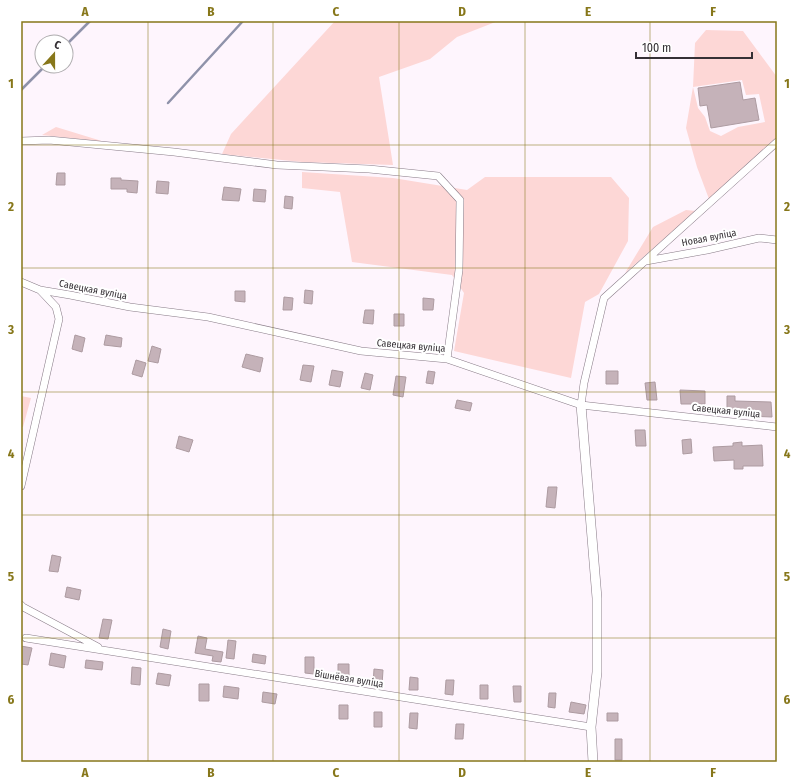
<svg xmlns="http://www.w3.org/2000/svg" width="798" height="783" viewBox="0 0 798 783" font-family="'Fira Sans Condensed',sans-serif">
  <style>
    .green { fill: #fdd7d6; fill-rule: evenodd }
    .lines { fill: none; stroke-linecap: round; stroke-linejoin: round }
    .stream { stroke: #8f92aa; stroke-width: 2.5 }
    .building { fill: #c5b2b9; stroke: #ad9ba1 }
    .minor-casing { stroke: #887b87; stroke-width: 8 }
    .tertiary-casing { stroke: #887b87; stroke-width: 10 }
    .minor { stroke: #fff; stroke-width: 7 }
    .tertiary { stroke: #fff; stroke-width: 9 }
    .grid { fill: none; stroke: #87771a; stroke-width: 1; stroke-opacity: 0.55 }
    .labels { text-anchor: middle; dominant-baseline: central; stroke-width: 4; stroke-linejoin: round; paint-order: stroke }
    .street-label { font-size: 10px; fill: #353035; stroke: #fff }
    .neatline { fill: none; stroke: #87771a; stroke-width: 1.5 }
    .grid-label { font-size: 13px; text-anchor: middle; font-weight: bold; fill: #87771a }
  </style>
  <rect width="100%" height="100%" fill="#fef5fd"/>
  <!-- green -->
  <path class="green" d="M335,21h163l-41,16 -27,22 -51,18 14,88 -91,-3 -80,-8 9,-20z
    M706,30l37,1 34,46v60l-68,62 -12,-32 -11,-39 7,-41 2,-44zM742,80l4,15 13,-1 6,28 -27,5 -17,9 -11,-5 -5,-14 -7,-9 -5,-21z
    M56,127l49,15 -63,-7z
    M302,172l91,6 74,12 18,-13h126l18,21 -1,43 -29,53 -14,8 -14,76 -117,-27 10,-58 -12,-18 -100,-13 -12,-70 -38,-4z
    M686,210l10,1 -71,62 28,-46z
    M21,396l10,2 -8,29h-2z"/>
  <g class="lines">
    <!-- stream -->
    <path class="stream" d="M66,45l24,-24
      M21,90l24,-24
      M168,103l75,-82"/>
  </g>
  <!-- building -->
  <path class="building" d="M740,82l3,18 12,-2 4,22 -48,8 -4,-23 -7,1 -2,-18z
    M57,173h8v12h-9z
    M111,178h10v2l17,1 -1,12 -10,-1v-3h-16z
    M157,181l12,1 -1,12 -12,-1z
    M224,187l17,2 -2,12 -17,-1z
    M254,189l12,1 -1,12 -12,-1z
    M285,196l8,1 -1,12 -8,-1z
    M305,290l8,1 -1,13 -8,-1z
    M235,291h10v11l-10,-1z
    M284,297l9,1 -1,12h-9z
    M423,298l11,1 -1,11h-10z
    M365,310h9l-1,14 -10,-1z
    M394,314h10v12h-10z
    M75,335l10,3 -3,14 -10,-3z
    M106,335l16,3 -1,9 -17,-2z
    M152,346l9,3 -3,14 -10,-2z
    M246,354l17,4 -3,14 -18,-5z
    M136,360l10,3 -4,14 -10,-3z
    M303,365l11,1 -3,16 -11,-2z
    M332,370l11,2 -3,15 -11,-2z
    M428,371l7,1 -2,12 -7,-1z
    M606,371h12v13h-12z
    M365,373l8,2 -3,15 -9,-2z
    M396,376l10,1 -3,20 -10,-2z
    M655,382l2,18h-10l-2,-17z
    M680,390l25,1v13h-24z
    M727,396h8v5l36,1 1,15 -25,-1v-4h-20z
    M457,400l15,3 -2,8 -15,-3z
    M635,430h10l1,16h-10z
    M179,436l14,4 -4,12 -13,-4z
    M691,439l1,14 -9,1 -1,-14z
    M742,442v4l20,-1 1,21h-20v3h-9v-9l-20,1 -1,-14 20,-1v-3z
    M548,487h9l-2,21 -9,-1z
    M52,555l9,2 -3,15 -9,-1z
    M67,587l14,3 -2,10 -14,-3z
    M103,619l9,1 -4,19 -9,-1z
    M163,629l8,2 -3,18 -8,-2z
    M198,636l9,2 -2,11 18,3 -2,10 -9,-1 1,-5 -18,-3z
    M228,640l8,1 -2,18 -8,-1z
    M21,646l11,2 -4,17 -7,-1z
    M51,653l15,3 -2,12 -15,-3z
    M253,654l13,2 -1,8 -13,-2z
    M305,657h9v17l-9,-1z
    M86,660l17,2 -1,8 -17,-2z
    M338,664h11v17l-11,-1z
    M132,667l9,1 -1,17 -9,-1z
    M374,669l9,1 -1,15h-9z
    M158,673l13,2 -2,11 -13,-2z
    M410,677l8,1v12h-9z
    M446,680h8l-1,15 -8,-1z
    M199,684h10v17h-10z
    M480,685h8v14h-8z
    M224,686l15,2 -1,11 -15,-2z
    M513,686h8v16h-7z
    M263,692l14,2 -2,10 -13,-2z
    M549,693h7l-1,15 -7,-1z
    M571,702l15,3 -2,9 -15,-2z
    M339,705h9v14h-9z
    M374,712h8v15h-8z
    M410,713h8l-1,16 -8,-1z
    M607,713h11v8h-11z
    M456,724h8l-1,15h-8z
    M615,739h7v21h-7z"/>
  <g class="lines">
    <defs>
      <path id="minor" d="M21,141l28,-1 125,12 103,13 92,4 69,7 22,24 -1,70 -12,89
        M646,261l61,-11 52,-12 18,2
        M21,282l19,8 30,5 60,12 78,10 153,34 86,8 134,46 196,22
        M581,405l3,-22 20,-85 173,-156
        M21,486l38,-167 -3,-12 -16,-17
        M21,605l2,2 75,40
        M26,638l565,89"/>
      <path id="tertiary" d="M581,405l16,193v74l-6,55 2,35"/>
    </defs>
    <!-- minor casing -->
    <use href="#minor" class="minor-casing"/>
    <!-- tertiary casing -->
    <use href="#tertiary" class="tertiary-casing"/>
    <!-- minor -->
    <use href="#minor" class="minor"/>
    <!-- tertiary -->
    <use href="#tertiary" class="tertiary"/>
  </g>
  <!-- grid -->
  <path class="grid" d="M148,21v741M273,21v741M399,21v741M525,21v741M650,21v741M21,145h756M21,268h756M21,392h756M21,515h756M21,638h756"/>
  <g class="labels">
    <!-- street labels -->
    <g class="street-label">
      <text transform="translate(709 238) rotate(-11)">Новая вуліца</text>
      <text transform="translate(93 290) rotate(11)">Савецкая вуліца</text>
      <text transform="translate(411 346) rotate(5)">Савецкая вуліца</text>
      <text transform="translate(726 411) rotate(6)">Савецкая вуліца</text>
      <text transform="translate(349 679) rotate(9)">Вішнёвая вуліца</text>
    </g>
  </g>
  <!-- border -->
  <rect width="798" height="783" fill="none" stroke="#ffffff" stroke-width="44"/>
  <!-- north arrow -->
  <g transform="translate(54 54) rotate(21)"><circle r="19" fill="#ffffff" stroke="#aeacae"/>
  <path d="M0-3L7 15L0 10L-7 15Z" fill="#87771a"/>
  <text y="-6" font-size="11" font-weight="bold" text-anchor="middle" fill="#353035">С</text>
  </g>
  <!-- scale -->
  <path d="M636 52v6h116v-6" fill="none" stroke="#353035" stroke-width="2"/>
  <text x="642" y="52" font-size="12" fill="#353035" stroke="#ffffff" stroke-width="3" paint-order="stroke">100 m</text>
  <rect x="22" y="22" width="754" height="739" class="neatline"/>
  <g class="grid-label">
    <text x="85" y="16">A</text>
    <text x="211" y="16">B</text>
    <text x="336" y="16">C</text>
    <text x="462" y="16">D</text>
    <text x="588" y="16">E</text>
    <text x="713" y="16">F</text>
    <text x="11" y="88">1</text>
    <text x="787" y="88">1</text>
    <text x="11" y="211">2</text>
    <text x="787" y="211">2</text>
    <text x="11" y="334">3</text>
    <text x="787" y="334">3</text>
    <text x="11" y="458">4</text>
    <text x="787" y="458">4</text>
    <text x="11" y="581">5</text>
    <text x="787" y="581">5</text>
    <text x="11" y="704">6</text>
    <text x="787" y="704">6</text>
    <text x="85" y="777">A</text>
    <text x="211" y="777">B</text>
    <text x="336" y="777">C</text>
    <text x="462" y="777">D</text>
    <text x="588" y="777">E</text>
    <text x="713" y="777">F</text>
  </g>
</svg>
